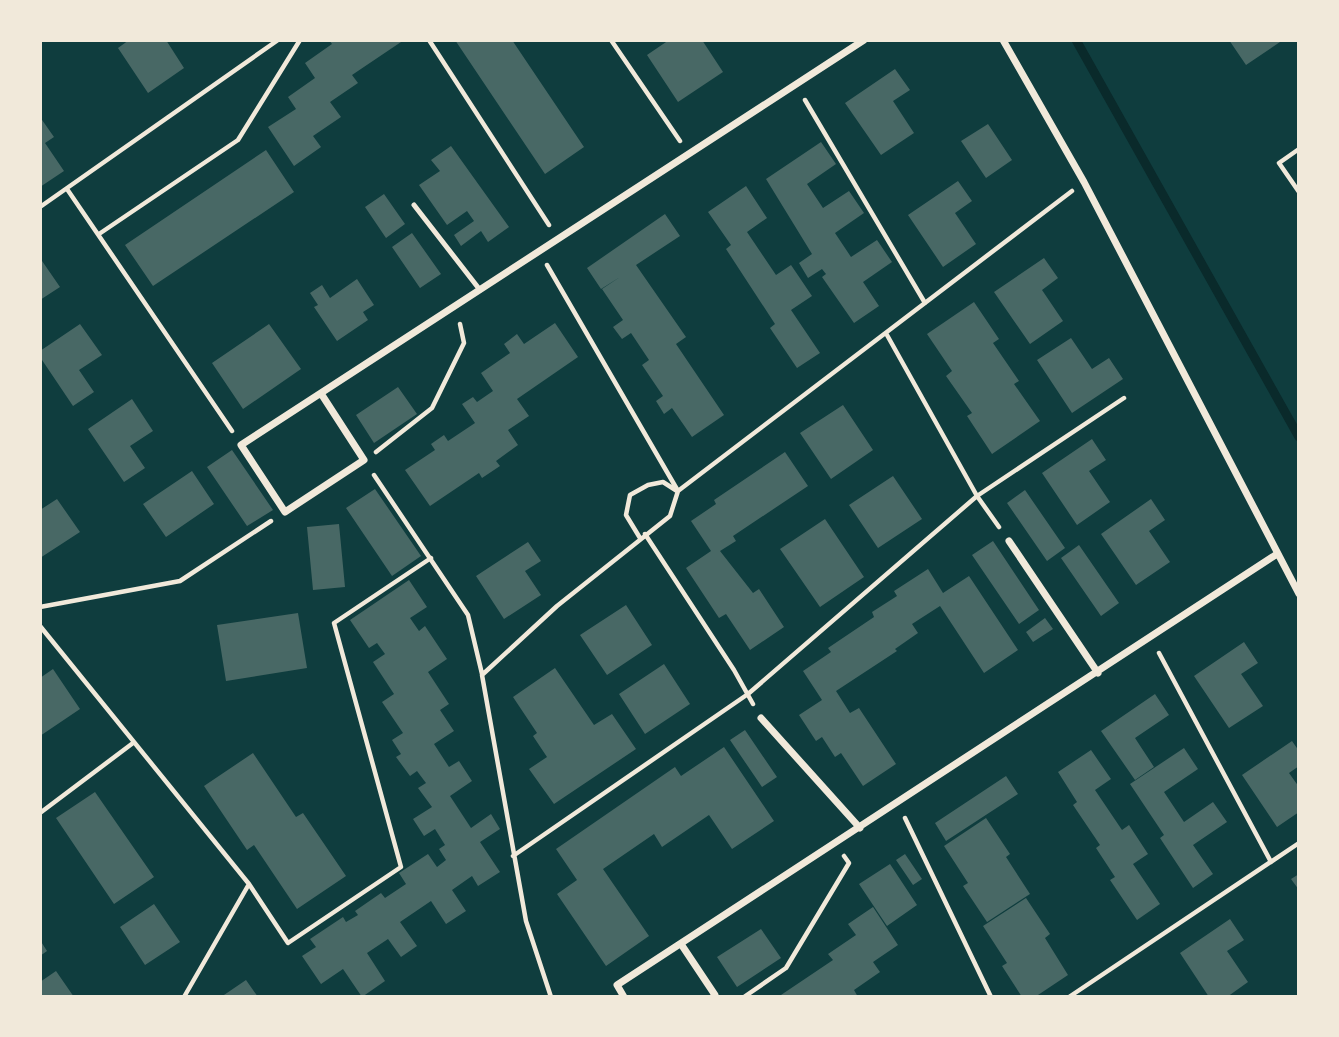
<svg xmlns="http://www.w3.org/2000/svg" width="1339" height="1037" viewBox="0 0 1339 1037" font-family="Helvetica,sans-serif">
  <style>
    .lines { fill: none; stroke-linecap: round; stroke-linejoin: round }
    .stream { stroke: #0a2a2b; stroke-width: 9 }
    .building { fill: #486865 }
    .path { stroke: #f1e9da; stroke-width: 4.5 }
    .service { stroke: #f1e9da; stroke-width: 5 }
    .minor { stroke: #f1e9da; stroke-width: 7 }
  </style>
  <rect width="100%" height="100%" fill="#0f3d3e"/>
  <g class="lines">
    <!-- stream -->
    <path class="stream" d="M1076,40l223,397"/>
  </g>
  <!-- building -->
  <path class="building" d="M129,40h37l18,28 -36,25 -30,-45z
    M329,40h75l-52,35 6,8 -28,19 11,15 -28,19 8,11 -27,19 -26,-39 28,-18 -8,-12 27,-19 -10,-15 27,-19z
    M455,40h57l72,107 -39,27z
    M669,40h33l21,32 -45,30 -31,-47z
    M1229,40h54l-37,25z
    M895,69l15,21 -17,11 21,32 -33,22 -36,-52z
    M40,117l14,20 -9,6 19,28 -24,16z
    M988,124l24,36 -26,18 -25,-37z
    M821,142l15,22 -29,20 16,24 26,-17 15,22 -29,20 16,24 26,-17 15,22 -29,20 16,24 -25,17 -32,-46 4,-3 -4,-5 -14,9 -9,-15 13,-9 -46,-75z
    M451,146l58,81 -21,15 -7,-11 -20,15 -7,-11 20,-14 -7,-10 -20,14 -28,-40 21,-14 -9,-11z
    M266,150l28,42 -141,94 -28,-41z
    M958,181l14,20 -17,12 21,31 -33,23 -35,-52z
    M746,186l21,32 -20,14 29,43 15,-10 21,31 -21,14 29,43 -23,15 -27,-40 5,-4 -49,-75 5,-4 -23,-33z
    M384,194l21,30 -19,14 -21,-31z
    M665,214l15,22 -44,29 50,72 -10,7 48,71 -32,22 -20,-29 -8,6 -8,-13 7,-5 -21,-31 7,-5 -18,-27 -9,6 -9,-12 10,-7 -21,-31 18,-12 -19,12 -14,-21z
    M412,233l29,41 -21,14 -28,-41z
    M40,258l20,29 -20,13z
    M1044,258l14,20 -16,12 21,31 -33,23 -36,-52z
    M357,279l17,26 -11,7 5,8 -31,21 -23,-34 4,-2 -8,-12 12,-8 8,13z
    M974,302l25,37 -6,4 26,38 -5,3 26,37 -48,33 -25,-38 5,-3 -26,-37 6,-5 -25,-37z
    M555,323l23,34 -61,42 12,17 -21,14 10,15 -22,16 4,5 -18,12 -3,-5 -49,33 -25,-36 30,-20 -4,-6 13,-9 4,6 27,-18 -13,-19 11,-7 4,5 16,-11 -12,-18 29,-20 -6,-9 13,-10 7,10z
    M80,324l22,31 -23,15 15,22 -21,14 -33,-49v-6z
    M269,324l32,45 -58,40 -31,-46z
    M1071,338l21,31 17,-11 14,21 -51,34 -35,-53z
    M398,387l19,27 -43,29 -18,-28z
    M132,399l21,32 -23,15 15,22 -21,14 -36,-53z
    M843,405l30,45 -42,29 -31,-46z
    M1092,439l14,21 -17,11 21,31 -33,23 -35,-52z
    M232,450l41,60 -26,16 -40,-59z
    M785,452l23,34 -75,50 3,5 -16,10 33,42 6,-4 25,38 -34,23 -24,-36 -7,4 -33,-50 25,-17 -20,-30 25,-17 -2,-4z
    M192,471l22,33 -48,33 -23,-33z
    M893,476l29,43 -44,29 -29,-43z
    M375,489l46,67 -29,20 -46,-68z
    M1025,490l40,58 -18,13 -40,-58z
    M57,499l23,33 -40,26v-48z
    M1151,499l14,21 -16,11 21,31 -34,23 -35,-51z
    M825,519l39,58 -44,30 -40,-58z
    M339,524l6,63 -32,3 -6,-63z
    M993,541l46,69 -20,14 -47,-69z
    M528,542l13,19 -16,10 16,24 -37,24 -28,-43z
    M1079,545l40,58 -18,13 -40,-58z
    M928,569l15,24 26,-17 49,74 -34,23 -44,-67 -28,18 6,9 -23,16 2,2 -61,40 14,22 9,-5 37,56 -33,22 -22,-33 -6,4 -13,-20 -6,4 -17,-26 23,-15 -19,-29 28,-19 -3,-4 46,-31 -2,-5 25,-16 -3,-5z
    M409,580l18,27 -17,11 9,13 6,-5 22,33 -19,13 21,32 -9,6 14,21 -20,13 15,23 10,-6 13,20 -22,15 21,32 20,-14 9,15 -20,13 20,30 -22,14 -6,-10 -20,14 14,21 -20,13 -15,-23 -31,21 17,24 -16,11 -13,-18 -21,14 18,28 -23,16 -19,-28 -22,15 -19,-28 14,-9 -6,-8 33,-22 3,5 12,-7 -3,-4 26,-18 4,5 21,-14 -7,-11 29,-19 9,13 9,-7 -7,-11 6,-4 -10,-16 -11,7 -11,-17 19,-12 -14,-19 8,-5 -9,-12 -7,5 -14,-19 5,-3 -9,-14 11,-7 -21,-31 12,-8 -21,-32 12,-8 -8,-11 -8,5 -19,-28z
    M626,605l26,40 -45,30 -27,-40z
    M298,613l9,55 -81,13 -9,-56z
    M1045,618l8,11 -20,13 -7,-10z
    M1244,642l14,21 -17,11 22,32 -34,22 -35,-52z
    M664,664l26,40 -45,30 -26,-40z
    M555,668l39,57 18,-11 24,35 -82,55 -25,-35 18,-12 -14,-21 4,-3 -24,-36z
    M53,669l27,40 -40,27v-58z
    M1155,694l14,21 -34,23 19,29 -19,13 -34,-49z
    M745,730l32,47 -15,10 -32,-47z
    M1292,741l7,10v15l-10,7 10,14v25l-22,15 -35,-52z
    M724,747l50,74 -42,28 -23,-34 -47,32 -8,-13 -51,35 46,67 -43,30 -49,-72 20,-14 -21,-31 119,-82 6,9z
    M1184,748l14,21 -34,23 20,30 29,-20 14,20 -34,23 20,29 -20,14 -33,-50 4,-3 -34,-51z
    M1091,750l20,29 -16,11 27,40 7,-5 19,29 -15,10 27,40 -23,16 -27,-40 5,-3 -19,-29 4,-3 -27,-40 4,-3 -19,-30z
    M253,753l43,64 7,-4 43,63 -49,33 -43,-64 -7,5 -43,-64z
    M1006,776l12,18 -72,47 -11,-18z
    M95,792l59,85 -40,27 -58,-86z
    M986,818l24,36 -4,3 24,37 -43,28 -24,-36 5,-3 -24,-37z
    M905,854l17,25 -9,6 -17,-25z
    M890,864l27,41 -30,21 -28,-42z
    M1299,874v16l-8,-11z
    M1026,898l24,36 -5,4 23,37 -33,22h-13l-20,-31 5,-3 -24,-37z
    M154,904l26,38 -35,23 -25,-38z
    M873,907l25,38 -25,17 7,10 -26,18 4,7h-80l55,-37 -5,-6 28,-19 -8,-11z
    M1230,919l14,21 -17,11 21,31 -21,15h-18l-29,-44z
    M761,929l20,29 -44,29 -20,-30z
    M40,940l7,11 -7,5z
    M56,971l18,26h-34v-15z
    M246,980l12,17h-37z"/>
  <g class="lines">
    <!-- path -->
    <path class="path" d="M429,40l120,185
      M611,40l69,101
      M805,100l120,203
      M1299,149l-20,14 20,29
      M67,189l165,242
      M40,207l238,-167
      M99,234l139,-94 62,-100
      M547,265l131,226
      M887,335l90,161 22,31
      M376,452l56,-44 32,-65 -4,-19
      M374,475l94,140 14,59
      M645,534l89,136 19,34
      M640,538l-14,-23 4,-20 18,-10 15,-3 14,9
      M40,607l140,-26 91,-60
      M40,626l209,258 -65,113
      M1159,653l112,209
      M40,813l93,-70
      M905,818l86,179
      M513,856l235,-162 229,-198 147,-98
      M249,884l39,59 113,-76 -67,-244 97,-65
      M551,997l-25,-76 -44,-246 75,-69 113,-90 8,-25 394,-300
      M744,997l42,-29 63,-105 -5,-7
      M1069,997l230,-154"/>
    <!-- service -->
    <path class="service" d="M414,205l66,85"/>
    <!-- minor -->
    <path class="minor" d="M1003,40l81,142 215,412
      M322,395l42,65 -79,52 -44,-67 623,-405
      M1009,541l89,132
      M761,718l99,110
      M681,944l34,51 -2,2
      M624,997l-7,-12 660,-431"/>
  </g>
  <!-- border -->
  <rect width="1339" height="1037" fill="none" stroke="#f1e9da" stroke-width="84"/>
</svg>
